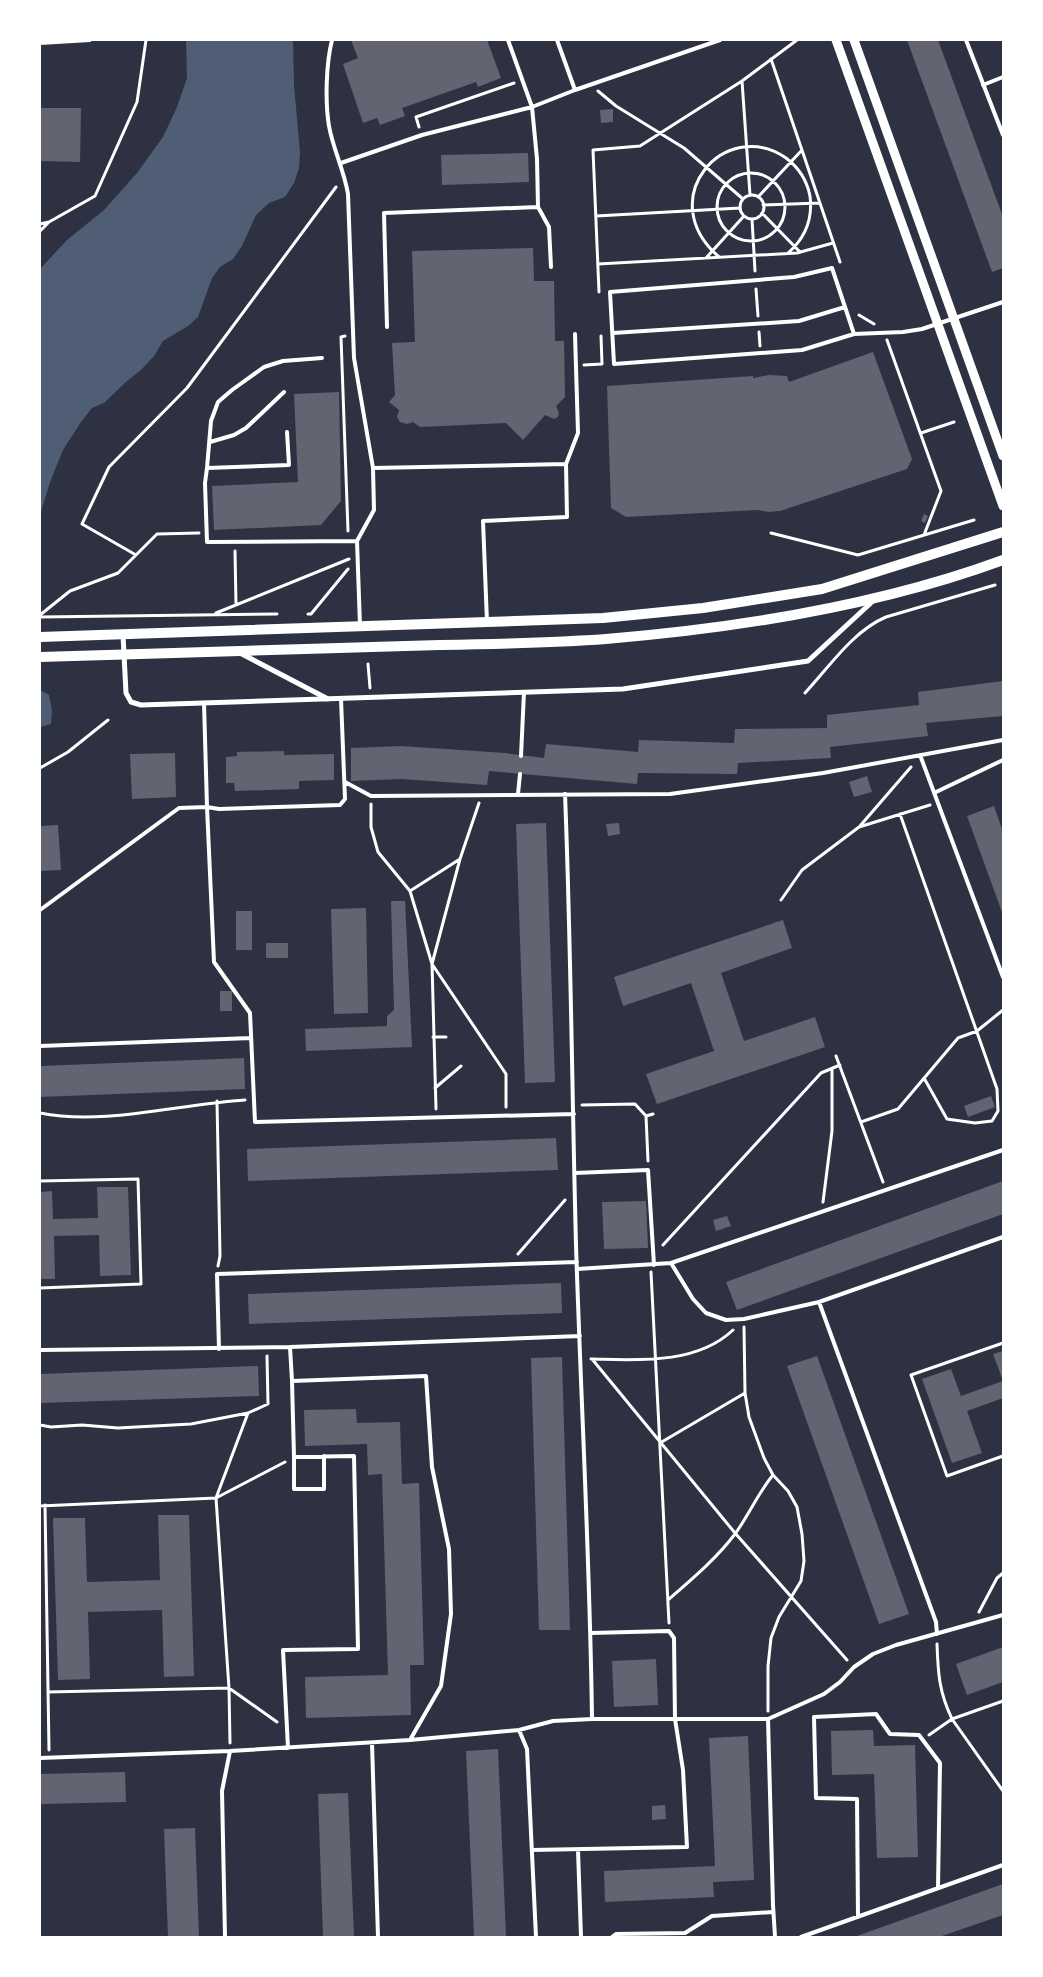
<svg xmlns="http://www.w3.org/2000/svg" width="1043" height="1977" viewBox="0 0 1043 1977" font-family="Manrope,sans-serif">
  <style>
    .water { fill: #4f5d75 }
    .building { fill: #626471 }
    .lines { fill: none; stroke-linecap: round; stroke-linejoin: round }
    .path { stroke: #fff; stroke-width: 3 }
    .service { stroke: #fff; stroke-width: 4 }
    .minor { stroke: #fff; stroke-width: 5 }
    .tertiary { stroke: #fff; stroke-width: 9 }
    .secondary { stroke: #fff; stroke-width: 10 }
  </style>
  <rect width="100%" height="100%" fill="#2d3142"/>
  <!-- water -->
  <path class="water" d="M186,40h107l1,45 6,67 -1,16 -5,15 -9,14 -16,6 -13,12 -14,31 -9,13 -13,8 -8,11 -14,39 -10,9 -25,15 -9,15 -13,14 -14,11 -23,22 -12,5 -11,14 -18,28 -13,32 -10,33v-246l27,-29 37,-30 33,-37 26,-36 14,-30 10,-29z
    M40,690l9,5 3,15 -1,14 -11,3z"/>
  <!-- building -->
  <path class="building" d="M351,40h136l14,38 -23,9 -2,-5 -74,26 3,8 -25,9 -3,-7 -14,5 -20,-59 15,-6z
    M907,40h31l65,177v51l-11,4z
    M40,108h41l-1,54 -40,-1z
    M613,109v13l-12,1 -1,-13z
    M528,153l1,29 -87,3 -1,-30z
    M533,248l1,33h20l1,60h9l1,56 -9,9 3,7 -1,4 -4,2 -9,-4 -22,25 -17,-17 -86,4 -7,-5 -6,2 -7,-2 -3,-5 2,-7 -10,-8 6,-7 -3,-52 23,-1 -3,-91z
    M873,352l39,107 -5,10 -127,42 -12,1 -10,-2 -132,7 -15,-9 -4,-122 146,-10v2l16,-3 18,1 2,6z
    M339,392l2,109 -20,24 -107,5 -2,-44 86,-4 -4,-88z
    M924,514l4,2 -3,7 -4,-2z
    M1003,681v35l-77,7 2,13 -98,11 1,11 -93,5 -1,11 -99,-1 -1,11 -148,-13 -2,14 -85,-6 -51,2v-33l50,-2 104,7 39,5 2,-14 92,8 1,-12 95,3 1,-14 92,-1v-13l92,-10 -1,-13z
    M284,751v4l50,-1v26l-35,1v8l-64,2 -1,-8h-8v-26l11,-1v-4z
    M175,753l1,44 -44,2 -2,-45z
    M867,776l5,16 -18,5 -5,-15z
    M994,806l9,26v83l-36,-99z
    M546,823l9,259 -30,1 -9,-259z
    M619,823l1,11 -12,2 -2,-12z
    M58,825l3,45 -21,1v-45z
    M391,901h14l7,146 -106,4 -1,-22 82,-3v-10l7,-6z
    M366,908l2,105 -34,1 -3,-105z
    M236,911h16v39h-16z
    M783,920l9,28 -71,25 23,68 71,-24 10,30 -168,57 -11,-30 68,-23 -23,-68 -68,23 -9,-29z
    M266,943h22v15h-22z
    M220,991h12v20h-12z
    M244,1058l1,31 -205,8v-31z
    M991,1096l4,11 -27,10 -4,-11z
    M556,1138l2,32 -310,11 -1,-32z
    M1003,1181v33l-266,96 -11,-28z
    M97,1187h31l3,88 -31,1 -1,-41 -45,1 1,43h-15v-87l12,-1 1,28 45,-1z
    M646,1201l2,47 -44,1 -2,-47z
    M727,1216l4,10 -15,5 -3,-11z
    M561,1283l1,30 -313,11 -1,-30z
    M1003,1351v47l-36,13 15,42 -30,10 -30,-84 29,-10 10,27 42,-15 -10,-27z
    M817,1356l92,258 -30,10 -92,-258z
    M562,1357l8,273h-31l-8,-272z
    M258,1366l1,30 -219,7v-29z
    M356,1409l1,14 43,-1 2,62 17,-1 5,182h-14l1,50 -105,3 -1,-41 83,-2 -6,-201 -14,1 -1,-31 -62,2 -1,-36z
    M158,1515h31l5,161 -30,1 -2,-67 -74,2 2,67 -32,1 -5,-162h32l2,64 73,-2z
    M1003,1647v35l-36,13 -11,-31z
    M656,1659l2,46 -44,2 -2,-46z
    M873,1730l1,16 41,-1 3,112 -41,1 -3,-84 -42,1 -1,-44z
    M748,1736l6,144 -41,2 1,15 -109,5 -1,-31 111,-5 -6,-128z
    M498,1749l8,188h-32l-8,-186z
    M125,1772l1,30 -86,2v-30z
    M348,1793l6,144h-31l-5,-143z
    M665,1805l1,14 -14,1v-14z
    M195,1828l4,109h-31l-4,-108z
    M1003,1884v31l-64,22h-85z"/>
  <g class="lines">
    <!-- path -->
    <path class="path" d="M771,59l69,203
      M598,91l18,15 68,42 59,51
      M419,127l-3,-10 98,-34
      M717 207a34 34 0 1 1 68 0a34 34 0 1 1-68 0Z
      M750,195l-8,-114 55,-41
      M740 207a12 12 0 1 1 24 0a12 12 0 1 1-24 0Z
      M758,197l44,-47
      M763,205l57,-2
      M762,213l38,39
      M596,216l144,-8
      M752,219l3,52
      M49,222l46,-26 42,-94 9,-62
      M40,224l9,-2 -9,9
      M719,257c-67,-58 6,-141 67,-99 12,9 21,23 24,38 3,23 -5,42 -22,57
      M706,258l38,-42
      M598,264l199,-11 36,-10
      M756,289l2,27
      M599,292l-6,-142 47,-4 102,-65
      M859,315l15,9
      M759,332l1,14
      M345,336l-4,1 7,194
      M887,340l54,151 -17,44
      M584,365l18,-1 -1,-28
      M921,433l33,-11
      M771,533l87,22 116,-35
      M235,551l1,54
      M136,555l-54,-31 27,-57 78,-79 149,-201
      M216,613l133,-54
      M308,614h3l37,-45
      M40,615l30,-24 48,-18 39,-39 42,-1
      M40,617l237,-3
      M368,664l2,24
      M805,693c25,-27 48,-62 81,-76l109,-32
      M40,768l28,-16 40,-32
      M479,803l-19,56 -28,105 74,110v33
      M371,804v23l7,25 32,39 22,73 4,145
      M900,814l97,275 1,22 -6,10 -17,2 -28,-4 -23,-41
      M860,826l51,-59
      M410,891l50,-32
      M781,900l21,-30 57,-43 71,-22
      M433,1037h13
      M836,1056l47,126
      M435,1088l26,-22
      M217,1101l3,155 -2,10
      M582,1105l53,-1 11,12
      M40,1113c64,13 139,-9 205,-13
      M861,1122l37,-13 60,-71 19,-7 26,-21
      M648,1161l-2,-45 7,-2
      M40,1181l98,-2 3,105 -101,4
      M823,1202l9,-71v-62
      M663,1245l158,-172 19,-8
      M518,1254l47,-54
      M651,1272l18,351
      M744,1327l1,66 4,24 15,41 9,17 15,16 9,16 5,27 2,27 -3,20 -22,36 -8,21 -3,28v45
      M1003,1343l-92,32 36,101 56,-20
      M591,1359c46,1 105,6 142,-29
      M592,1359l143,174 112,127
      M40,1425l11,2 31,-2 36,3 73,-4 57,-11
      M660,1443l85,-50
      M45,1505l4,245
      M40,1506l176,-8 69,-36
      M668,1600c24,-21 48,-41 67,-66 14,-19 23,-41 38,-59
      M979,1612l18,-34 6,-5
      M937,1644c1,29 2,48 15,75l51,-18
      M48,1692l181,-4 48,34
      M929,1735l23,-16 51,72
      M230,1743l-1,-55 -13,-190 32,-85 20,-9 -1,-48"/>
    <!-- service -->
    <path class="service" d="M332,40c-6,24 -7,62 -3,86 4,23 15,44 19,68l6,164 19,110 1,42 -17,31 3,85
      M557,40l18,50
      M966,40l37,95
      M40,43l50,-3
      M983,85l20,-8
      M341,163l81,-28 110,-28 43,-17 145,-50
      M538,207l11,20 2,40
      M387,327l-3,-114 154,-6 -1,-48 -5,-52 -24,-67
      M613,333l186,-12 46,-14
      M854,334l-22,-66 -38,9 -184,15 4,72 188,-14 52,-16 49,-2 19,-3 81,-27
      M287,432l2,33 -82,3 -2,15 2,59 150,-1
      M210,442l24,-7 12,-7 38,-36
      M566,464l12,-31 -3,-99
      M207,468l4,-47 7,-19 14,-12 32,-23 19,-6 39,-3
      M373,468l193,-4 1,53 -84,4 4,101
      M341,699l4,100 -5,6 -121,4 -12,-2 7,155 36,51 5,109 319,-8
      M920,755l83,222
      M521,756l3,-64
      M345,782l26,14 299,-2 153,-21 180,-33
      M934,793l69,-33
      M518,794l2,-20
      M40,910l139,-102 28,-1 -3,-104
      M40,1046l211,-8
      M575,1173l73,-3 6,95
      M671,1263l332,-113
      M577,1269l94,-6 22,36 13,14 20,7 18,-1 75,-17 184,-65
      M819,1302l117,320 1,12
      M290,1347l290,-11
      M219,1349l-2,-75 360,-12
      M40,1350l250,-3 2,34
      M294,1457v32h30v-33
      M592,1719h176l56,-25 16,-12 14,-15 19,-13 23,-9 107,-30
      M768,1719l5,186 2,32
      M519,1730l8,19 9,188
      M410,1740l109,-10 34,-9 39,-2c-2,-158 -11,-316 -16,-474 -4,-150 -5,-300 -11,-451
      M372,1743l6,194
      M40,1758l190,-7
      M532,1850l155,-3 -4,-77 -8,-51 -1,-81 -5,-7 -78,2
      M578,1850l3,87
      M858,1917l-1,-118 -41,-1 -2,-81 62,-3 14,20 29,1 21,28 -2,125
      M225,1937l-3,-146 8,-40 180,-11 31,-54 10,-72 -2,-65 -17,-82 -6,-91 -134,5 2,76 60,-1 4,193 -75,1 5,98
      M612,1937l4,-3 69,-1 27,-17 61,-4
      M801,1937l202,-72"/>
    <!-- minor -->
    <path class="minor" d="M123,635l3,58 5,9 10,3 482,-16 185,-28 65,-60
      M240,653l88,46"/>
    <!-- tertiary -->
    <path class="tertiary" d="M836,40l167,466
      M854,40l149,416"/>
    <!-- secondary -->
    <path class="secondary" d="M40,637l563,-19 100,-10 119,-19 181,-57
      M40,657c133,-5 267,-7 400,-12 56,-1 111,-2 166,-6 132,-11 272,-33 397,-79"/>
  </g>
  <!-- border -->
  <rect width="1043" height="1977" fill="none" stroke="#ffffff" stroke-width="82"/>
</svg>
